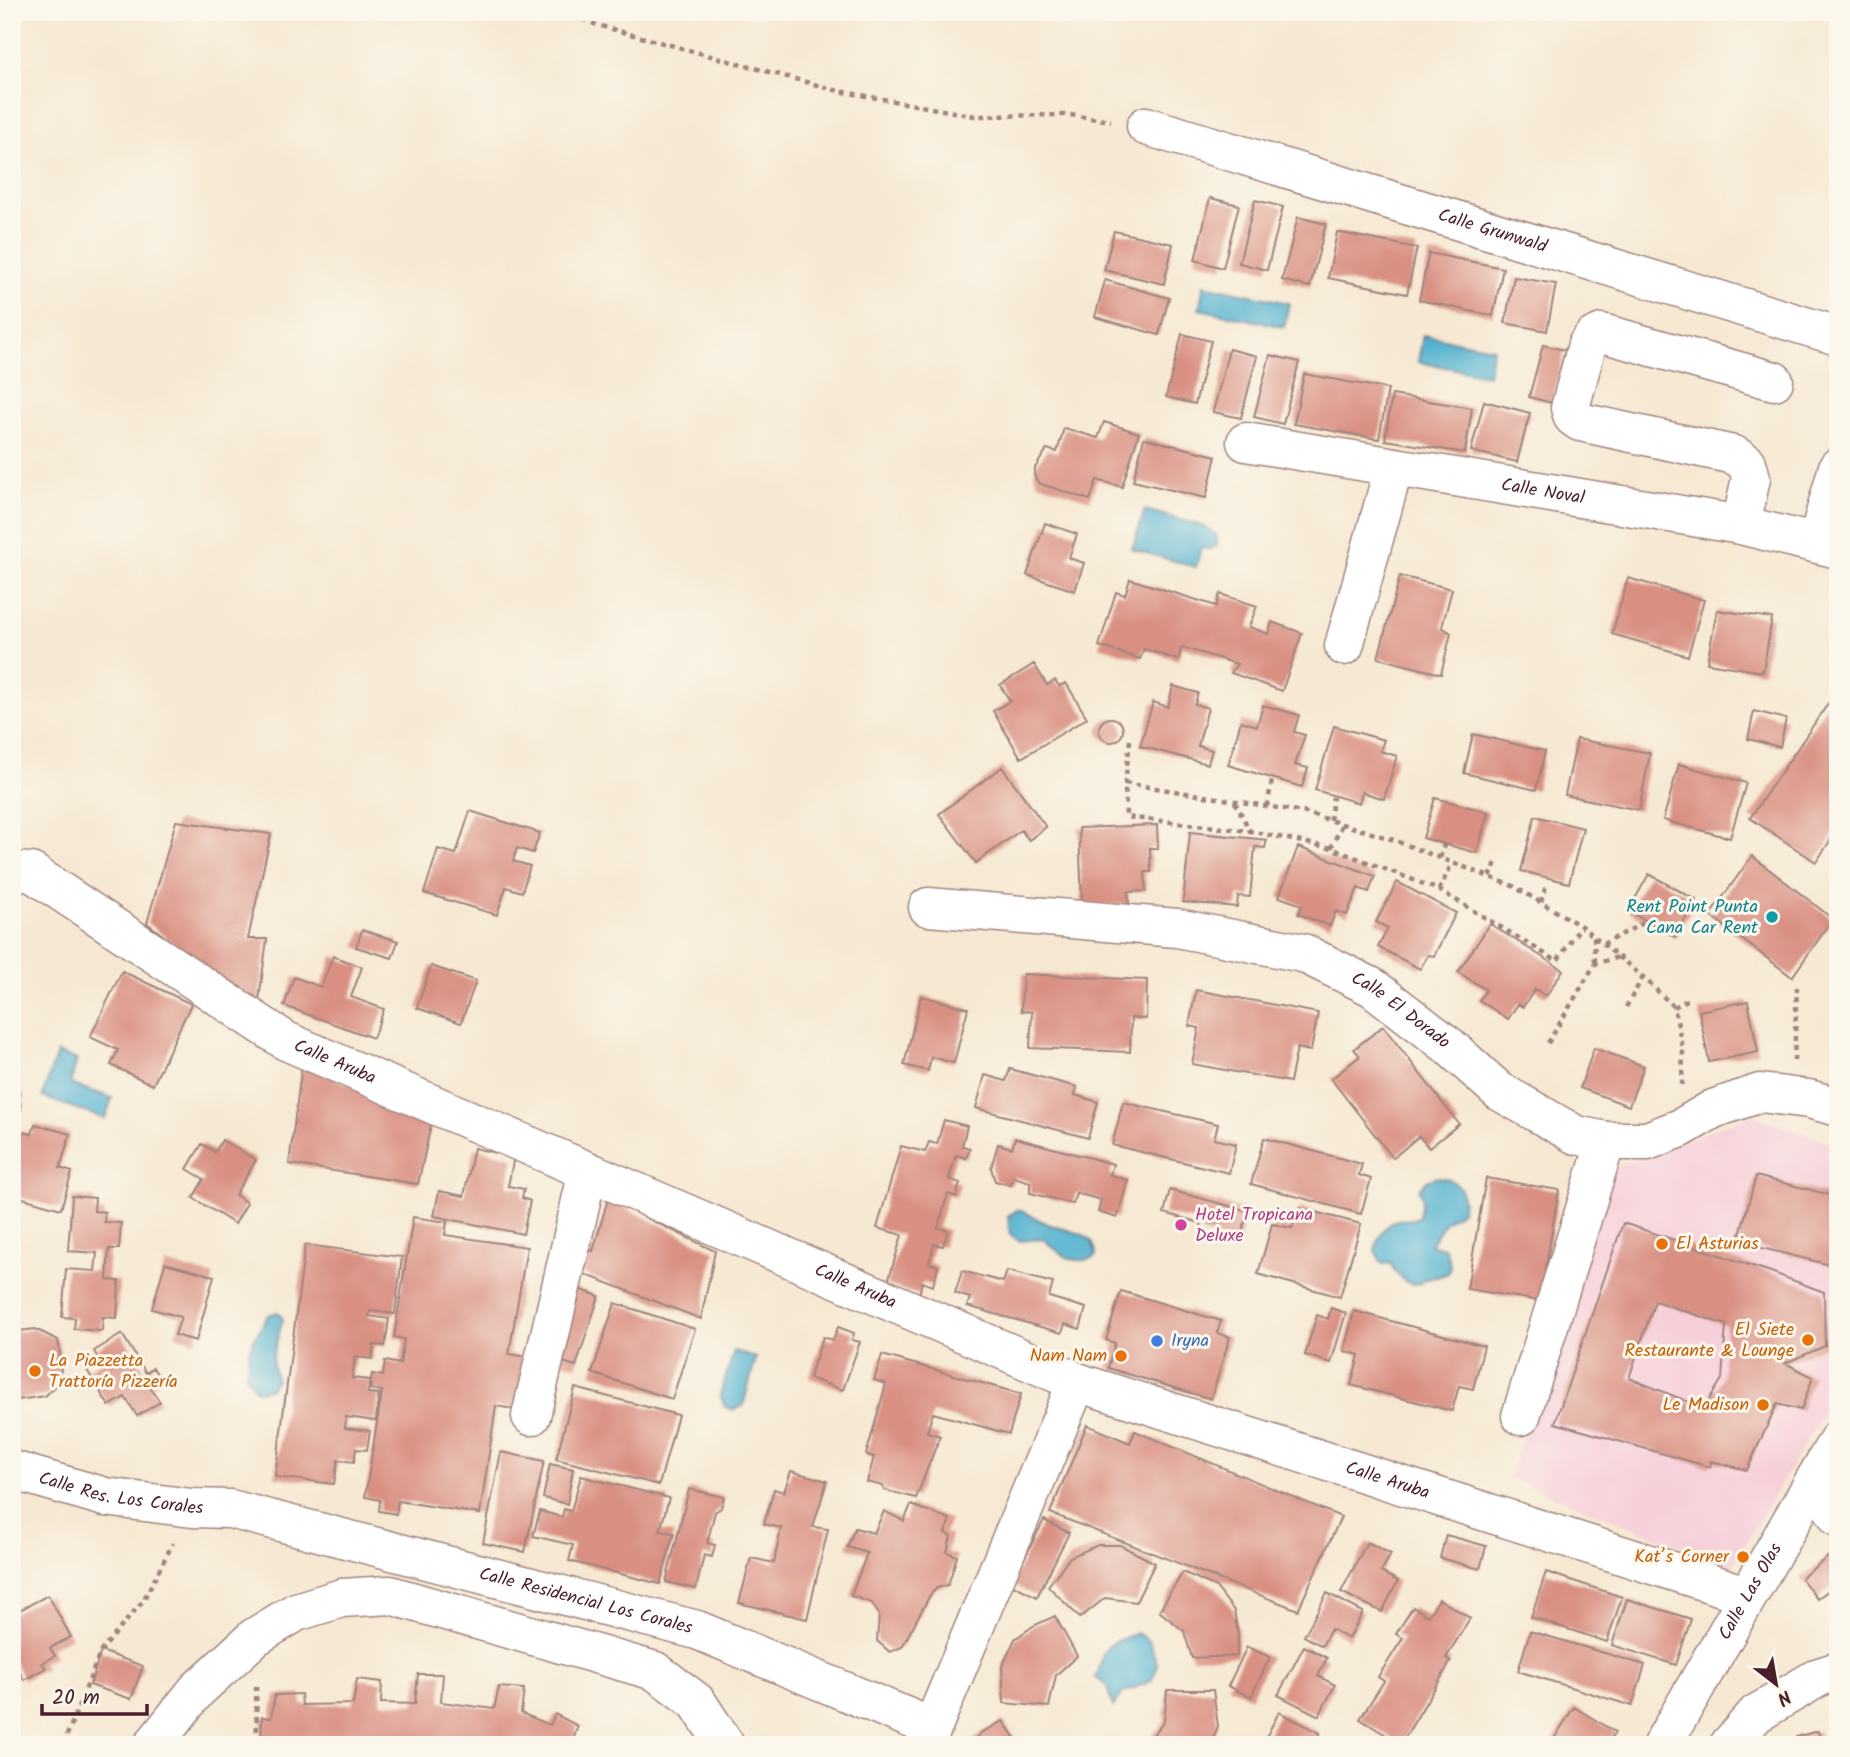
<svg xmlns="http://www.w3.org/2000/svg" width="1850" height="1757" viewBox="0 0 1850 1757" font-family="Kalam,sans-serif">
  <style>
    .built { fill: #f6cfd9 }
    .water { fill: #51b1cf; stroke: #4e687d; stroke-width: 2 }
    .building { fill: #d99082; fill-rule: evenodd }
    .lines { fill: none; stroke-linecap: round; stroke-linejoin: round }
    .minor-casing { stroke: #a0847e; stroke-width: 41 }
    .path { stroke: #a0847e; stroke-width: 4.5; stroke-dasharray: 5 5; stroke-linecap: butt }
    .minor { stroke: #fff; stroke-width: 38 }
    .culture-dot { fill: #0f9aa8; stroke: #fbf7ec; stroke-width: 2.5 }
    .hotel-dot { fill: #d1479c; stroke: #fbf7ec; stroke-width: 2.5 }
    .food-dot { fill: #e8710a; stroke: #fbf7ec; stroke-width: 2.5 }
    .shop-dot { fill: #3f7fe0; stroke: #fbf7ec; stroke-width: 2.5 }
    .labels { text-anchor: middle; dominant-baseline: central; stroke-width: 6; stroke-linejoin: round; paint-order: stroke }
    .street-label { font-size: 18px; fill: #4a1f2b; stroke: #fbf7ec }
    .culture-label { font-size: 18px; fill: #0d838f; stroke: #fbf7ec; text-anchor: end }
    .hotel-label { font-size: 18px; fill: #b23c85; stroke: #fbf7ec; text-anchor: start }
    .food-label { font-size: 18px; fill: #c56008; stroke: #fbf7ec; text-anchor: end }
    .shop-label { font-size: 18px; fill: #366cbe; stroke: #fbf7ec; text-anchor: start }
  </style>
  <rect width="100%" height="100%" fill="#fbf7ec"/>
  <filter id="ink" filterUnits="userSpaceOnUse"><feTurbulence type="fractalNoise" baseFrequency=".0143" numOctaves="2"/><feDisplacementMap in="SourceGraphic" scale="14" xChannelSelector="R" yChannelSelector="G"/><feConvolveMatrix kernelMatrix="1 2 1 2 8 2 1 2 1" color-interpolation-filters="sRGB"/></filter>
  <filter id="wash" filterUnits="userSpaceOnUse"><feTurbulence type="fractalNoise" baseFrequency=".00686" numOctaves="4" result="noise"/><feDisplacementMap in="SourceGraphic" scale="28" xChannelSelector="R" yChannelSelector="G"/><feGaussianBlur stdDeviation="1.57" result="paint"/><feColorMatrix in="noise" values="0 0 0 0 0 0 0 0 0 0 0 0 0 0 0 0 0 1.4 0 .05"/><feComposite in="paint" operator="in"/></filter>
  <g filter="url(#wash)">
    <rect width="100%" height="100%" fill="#f6e8d2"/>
    <!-- built -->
    <path class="built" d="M1751,1115l87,30v242l-106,180 -223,-89 106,-312z"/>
    <!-- water -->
    <path class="water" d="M1204,285l85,18 -5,24 -85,-18z
      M1423,335l70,13 -5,27 -70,-13z
      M1145,510l61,17 11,9v10l-7,3 -9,-1 -5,19 -64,-18z
      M57,1053l20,7 -7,24 42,14 -7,21 -63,-22z
      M1438,1177l11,2 11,8 3,14 -2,10 -16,11 -15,23 15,3 5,17 -2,8c-8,4 -14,4 -22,6 -7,3 -3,4 -10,5 -13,1 -21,-12 -26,-21l-7,1 -8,-13c2,-11 9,-28 22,-31 9,-2 11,2 22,-3l3,-18 -3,-10 7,-8z
      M1017,1210c12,3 20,9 31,14 18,8 48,6 48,32 -21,12 -37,-3 -53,-17l-25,2 -8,-6 -2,-19z
      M278,1312l5,7 -11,40 4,21 -7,9 -12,2 -11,-15 4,-29 18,-32z
      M734,1351l22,7 -13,48 -9,4 -9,-3 -5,-12z
      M1137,1633l12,8 9,25 -7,15 -28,12 -10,14 -6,-21 -11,-8c4,-9 4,-15 7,-23 3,-13 23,-17 34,-22z"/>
    <g id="blocks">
      <!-- building -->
      <path class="building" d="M1210,198l29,7 -16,63 -28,-8z
        M1255,200l28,7 -16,63 -28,-7z
        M1298,217l28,7 -16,63 -28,-7z
        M1114,231l59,13 -9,40 -60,-14z
        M1337,232l80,16 -10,46 -79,-16z
        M1429,253l74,15 -10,48 -74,-16z
        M1514,277l42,7 -9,47 -42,-8z
        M1105,280l64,18 -10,37 -64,-18z
        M1182,334l29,7 -16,63 -29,-7z
        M1543,345l22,5 -13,53 -23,-6z
        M1229,349l28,7 -16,62 -28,-6z
        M1270,355l29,7 -16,62 -29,-7z
        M1304,374l84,15 -9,50 -85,-15z
        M1392,395l80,13 -7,45 -80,-13z
        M1484,401l46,12 -13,49 -46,-11z
        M1104,422l35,11 -17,54 -25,-7 -7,20 -52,-17 -4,-8 1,-7 12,-19 10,3 7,-24 34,10z
        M1144,438l72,18 -10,42 -73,-17z
        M1045,523l32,11 -8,24 15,5 -9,28 -48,-16z
        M1400,576l52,13 -10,38 9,6 -10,41 -63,-16z
        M1628,578l76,22 -16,56 -76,-22z
        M1130,579l86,27 4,-12 37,12 -8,21 19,7 4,-12 30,11 -20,58 -51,-18 6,-9 -55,-17 -4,13 -34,-11 -4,10 -41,-13 17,-54 9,3z
        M1717,610l55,8 -9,54 -56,-9z
        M1034,664l13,21 8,-5 4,6 7,-3 21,35 -66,40 -28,-47 17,-10 -10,-16z
        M1173,686l25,7 -3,11 13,4 -10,38 14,4 -4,14 -68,-18 13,-44 15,5z
        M1838,689v140l-22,33 -66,-44z
        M1263,705l36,10 -5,17 11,3 -10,30 13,3 -6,19 -74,-22 13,-44 16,5z
        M1754,711l32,8 -6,28 -32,-8z
        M1099 730a12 12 0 1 1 24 0a12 12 0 1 1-24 0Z
        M1334,726l50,14 -4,11 17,5 -13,43 -22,-7 -3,11 -44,-13z
        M1473,734l72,17 -9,39 -72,-17z
        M1577,739l73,14 -11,57 -74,-15z
        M1679,764l67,19 -16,55 -67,-18z
        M1002,767l44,60 -17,13 -8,-10 -45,33 -37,-49z
        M1435,798l53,14 -11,41 -54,-15z
        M470,811l70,22 -7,20 -16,-5 -4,13 17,5 -8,26 -16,-5 -9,28 -73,-22 14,-44 18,5z
        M1535,816l48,12 -14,55 -48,-12z
        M176,821l95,13 -23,105h19l-9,69 -111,-85z
        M1157,825l1,23h-8l1,24h-6l1,19 -18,1 1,12 -47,1 -3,-77z
        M1190,832l77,8 -2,8 -10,-1 -5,50 -12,-1 -1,11 -54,-5z
        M1298,847l77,29 -6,16 -11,-4 -11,27 -11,-4 -6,15 -32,-12 4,-9 -23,-8z
        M1752,856l81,63 -41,58 -82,-62z
        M1649,874l47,26 -21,37 -47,-26z
        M1397,882l59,31 -22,43 -6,-1 -8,14 -42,-22 10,-19 -12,-6z
        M1490,924l73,46 -17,26 -11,-7 -12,18 -5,-3 -10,15 -29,-19 7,-10 -28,-18z
        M362,930l36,11 -6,17 -36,-11z
        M333,956l29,11 -11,30 33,12 -11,29 -89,-32 10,-29 27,10z
        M431,966l45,15 -15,42 -44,-15z
        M122,971l69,33 -38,81 -42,-20 7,-15 -28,-13z
        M1023,974l124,6 -1,39 -15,-1 -1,34 -100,-4 2,-36 -11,-1z
        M1196,990l122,23 -7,38 -14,-3 -7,34 -98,-18 7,-36 -10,-2z
        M921,996l47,12 -14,55 -23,-6 -3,14 -24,-6z
        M1748,1001l10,51 -49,10 -10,-51z
        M1383,1026l76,98 -30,24 -10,-12 -26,22 -62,-79 29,-23 -6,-7z
        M1594,1048l50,18 -15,40 -49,-18z
        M302,1064l130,56 -14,64 -129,-20z
        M1010,1069l67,18 -2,8 23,7 -10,36 -112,-30 9,-33 21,6z
        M12,1089h7l2,21h-9z
        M1123,1102l95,22 -4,15 22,5 -7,29 -117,-28z
        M944,1120l23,6 -5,20 8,2 -4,10 -10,-3 -7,24 11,4 -4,14 -8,-3 -10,34 10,2 -5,16 -9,-2 -5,19 9,3 -5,20 -11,-4 -3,13 -32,-10 15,-50 -25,-7 24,-82 24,6 4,-10 8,2z
        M35,1124l35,10 -10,34 12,4 -11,37 -49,-14v-47l6,-17 14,3z
        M1015,1138l98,26 -3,11 18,5 -11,38 -19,-6 3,-12 -25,-7 -3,11 -43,-11v-11l-16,-5 -3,8 -16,-4 -4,-13 7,-24 14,4z
        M1264,1138l98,26 -3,11 12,4 -10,35 -110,-30z
        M222,1140l34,20 -21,35 12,8 -12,21 -42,-26 11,-19 -17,-10 15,-25 13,8z
        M474,1148l40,9 -6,29 16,3 -2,9 8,3 -7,33 -89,-18 5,-25 25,5z
        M1756,1176l82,21v70l-100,-25z
        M1486,1178l73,12 -19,111 -73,-12z
        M1170,1190l78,21 -9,32 -37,-10 -1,-10 -37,-10z
        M72,1196l23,2 -1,13 11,1 -1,10 17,1 -2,26h-10l-2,31 12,1 -2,37 -14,-1 -1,14 -28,-2 1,-11 -13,-1 4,-48 29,2 2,-18 -29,-2z
        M608,1199l107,52 -14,68 -125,-48 7,-24 10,4z
        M1299,1208l62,16 -21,73 -82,-23 14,-50 20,4z
        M413,1217l34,5 -2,13 82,12 -18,107 18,3 -9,53 -22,-4 -16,108 -82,-13 -2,13 -17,-3 1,-11 -15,-3 17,-106 -12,-2 2,-15 11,2 2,-15 15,3 4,-25 -10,-2z
        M1623,1223l145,48 56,21 1,54 -40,17 28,14 -12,33 -24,-6 -30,66 -36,-9 -1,6 -155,-44zM1655,1301l71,24 -4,54 -18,29 -75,-30z
        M305,1245l97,12 -7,57 -25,-3 -1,5 20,3 -4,27 -11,-1 -2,14 -17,-2 -3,21 18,2 -2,13 11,1 -3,27 -30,-4 -1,11 25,3 -3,19 -11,-1 -2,13 -16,-2 -4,24 -59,-7z
        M165,1263l49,13 -18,65 -21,-6 6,-18 -29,-8z
        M962,1271l41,11 4,-11 46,12 -4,14 37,11 -6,21 -15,-5 -3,9 -95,-27 3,-8 -15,-5z
        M573,1287l26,9 -23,70 -27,-8z
        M1121,1291l100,30 -4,12 13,4 -19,62 -103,-31 7,-25 -9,-3z
        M615,1303l80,26 -23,70 -80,-26z
        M1331,1308l15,5 -15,50 -26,-8 12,-40 11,4z
        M1354,1311l130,35 -11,43 -14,-3 -7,25 -101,-26 8,-30 -15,-4z
        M838,1327l16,6 -2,7 8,2 -17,48 -34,-12 14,-41 10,3z
        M35,1329l23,11 4,24 -5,21 -12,11 -27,4 -6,-6v-62z
        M122,1334l24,39 7,-5 8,12 -11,7 10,15 -23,14 -12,-19 -16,9 -22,-36 13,-8 -6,-11z
        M882,1355l139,39 -12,40 -76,-21 -6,19 13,4 -24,62 -32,-8 -1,-4 -16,-4 7,-25 -8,-2 20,-71 -12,-4z
        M575,1388l103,27 -19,70 -103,-26z
        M1087,1425l43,18 5,-12 206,86 -43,93 -248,-97z
        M501,1452l43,9 -19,91 -42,-9z
        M550,1464l23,5 -6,35 -24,-6z
        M791,1471l36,10 -14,46 15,2 -21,90 -68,-16 12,-45 23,5 7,-35 -17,-4 10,-35 10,3z
        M581,1476l88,22 -9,33 14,2 -14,51 -91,-23 4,-16 -40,-9 7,-25 22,6 2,-8 7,2z
        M689,1489l35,8 -3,11 -6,4 -8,31 8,2 -3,12 -8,-2 -8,34 -30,-7z
        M911,1505l39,14 -5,14 6,3 -4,16 10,4 -9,29 -11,3 -7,7 -28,52 -12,5 -13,-11 2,-26 -7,-12 -21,-7 16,-43 -20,-6 8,-19 19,5 10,-22 20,10z
        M1044,1520l25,13 -32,64 -26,-13z
        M1446,1535l40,11 -6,23 -40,-11z
        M1367,1542l24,12 -10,18 17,9 -16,31 -41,-20z
        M1098,1545h22l35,18 -19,39 -31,-4 -25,20 -32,-32 22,-29z
        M1838,1549v34l-21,16 -16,-21z
        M1183,1572l33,15 18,24 4,22 -1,23 -45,2 -8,-27 -25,-20z
        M1546,1572l76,25 -15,45 -76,-25z
        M1327,1593l36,19 -14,27 -18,-10 -9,17 -18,-10z
        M48,1595l23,42 -21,11 5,8 -13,7 4,5 -22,12 -12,-22v-44z
        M1439,1599l31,19 -24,40 5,3 -50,83 -41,-25 24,-38 -6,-4 25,-39 -7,-4 17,-27 15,9z
        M1627,1599l64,20 -15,46 -64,-20z
        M1055,1616l22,40 -21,19 -7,32 -45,-4 -2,-36 13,-28 18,-13z
        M1530,1631l115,34 -13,41 -114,-35z
        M1304,1646l23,12 -9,18 17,9 -16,31 -41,-21z
        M1247,1647l23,10 -19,40 -23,-11z
        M101,1651l42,15 -12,33 -41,-14z
        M418,1674h25l-2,28 53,7 5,-22 25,2 -3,24 29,12 5,-11 23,12 -7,19h-305v-4l-5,-2 1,-22 9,1 4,-23 26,-1 1,11 51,-1 4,-25 25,3 -1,21 34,1z
        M1167,1690h46l5,36 -7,19h-67l20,-23z
        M1574,1707l41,25 -8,13h-57z
        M1279,1712l41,21 -6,12h-52z
        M1003,1721l17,24h-52l14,-13z
        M1818,1731l4,14h-24l-2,-8z"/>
    </g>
  </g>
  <g filter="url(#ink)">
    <use href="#blocks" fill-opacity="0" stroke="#a0847e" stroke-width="2"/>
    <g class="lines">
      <defs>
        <g id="minor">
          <path id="s1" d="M1146,126l692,210"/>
          <path id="s2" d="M1246,442l495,83 97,24"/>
          <path d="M1741,525l10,-47 -4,-15 -13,-8 -154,-33 -7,-5 -3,-9 17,-63 6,-8 9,-4 172,48"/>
          <path d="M1817,543l21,-76"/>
          <path d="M1344,646l50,-179"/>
          <path id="s3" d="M12,871l19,1 255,169 791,341 670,213"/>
          <path id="s4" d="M928,907l249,21 126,25 69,34 77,59 50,45 77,44 30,6h41l34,-13 32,-19 47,-16 49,6 29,8"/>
          <path d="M531,1416l57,-245"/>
          <path d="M1521,1416l85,-275"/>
          <path id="s5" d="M12,1470l93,27 87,11 38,1 467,121 234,97"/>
          <path d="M1815,1480l23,37"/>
          <path d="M153,1745l44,-55 58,-53 41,-25 46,-14 48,-3 265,76 42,31 28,43"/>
          <path d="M925,1745l152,-363"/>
          <path id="s6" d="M1662,1745l176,-305"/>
          <path d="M1729,1745l27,-31 63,-37 19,-6"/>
        </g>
      </defs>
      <!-- minor casing -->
      <use href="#minor" class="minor-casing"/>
      <!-- path -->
      <path class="path" d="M564,12l33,13 242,66 136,25 95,-1 41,6
        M1130,740l-5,43 1,34 124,14 81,17 108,42 118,71 24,-35
        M1125,783l178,29 88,27 122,47 68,40 62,51 31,30 9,42 -1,36
        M1235,802l15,29
        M1267,806l5,-25
        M1330,820l3,-23
        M1331,848l11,-24
        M1440,858l5,-16
        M1490,877l7,-17
        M1439,890l13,-27
        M1541,902l6,-19
        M1594,937l1,27
        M1603,944l52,-27
        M1626,1007l17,-30
        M1674,1007l15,-8
        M1548,1043l47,-79 23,-7
        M1794,1061l3,-74
        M256,1686l1,59
        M63,1745l38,-94 42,-50 30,-58"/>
      <!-- minor -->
      <use href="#minor" class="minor"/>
    </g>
  </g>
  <!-- markers -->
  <circle class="culture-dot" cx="1772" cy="917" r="7"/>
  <circle class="hotel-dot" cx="1181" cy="1225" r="7"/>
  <g class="food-dot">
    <circle cx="1662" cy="1244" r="7"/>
    <circle cx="1808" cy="1340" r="7"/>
    <circle cx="1121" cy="1356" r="7"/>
    <circle cx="35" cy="1371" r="7"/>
    <circle cx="1763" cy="1405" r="7"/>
    <circle cx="1743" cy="1557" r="7"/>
  </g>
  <circle class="shop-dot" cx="1157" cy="1341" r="7"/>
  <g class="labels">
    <!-- street labels -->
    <g class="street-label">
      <text stroke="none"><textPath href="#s1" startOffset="362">Calle Grunwald</textPath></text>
      <text stroke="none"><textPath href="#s2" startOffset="301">Calle Noval</textPath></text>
      <text stroke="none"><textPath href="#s4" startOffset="492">Calle El Dorado</textPath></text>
      <text stroke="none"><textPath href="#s3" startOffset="378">Calle Aruba</textPath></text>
      <text stroke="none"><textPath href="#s3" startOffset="945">Calle Aruba</textPath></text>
      <text stroke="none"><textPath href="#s3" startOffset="1512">Calle Aruba</textPath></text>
      <text stroke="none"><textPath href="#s5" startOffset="112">Calle Res. Los Corales</textPath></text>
      <text stroke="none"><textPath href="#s6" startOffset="177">Calle Las Olas</textPath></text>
      <text stroke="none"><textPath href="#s5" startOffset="590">Calle Residencial Los Corales</textPath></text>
    </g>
    <!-- culture labels -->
    <g class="culture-label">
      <text x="1758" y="907">Rent Point Punta<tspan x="1758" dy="21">Cana Car Rent</tspan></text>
    </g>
    <!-- hotel labels -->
    <g class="hotel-label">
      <text x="1195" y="1215">Hotel Tropicana<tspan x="1195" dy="21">Deluxe</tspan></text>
    </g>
    <!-- food labels -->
    <g class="food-label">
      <text x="1676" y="1244" text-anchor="start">El Asturias</text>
      <text x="1794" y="1330">El Siete<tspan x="1794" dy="21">Restaurante &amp; Lounge</tspan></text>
      <text x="1107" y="1356">Nam Nam</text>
      <text x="49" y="1361" text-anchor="start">La Piazzetta<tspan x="49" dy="21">Trattoría Pizzería</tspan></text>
      <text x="1749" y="1405">Le Madison</text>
      <text x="1729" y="1557">Kat’s Corner</text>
    </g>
    <!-- shop labels -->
    <g class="shop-label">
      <text x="1171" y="1341">Iryna</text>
    </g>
  </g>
  <!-- margin -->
  <rect width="1850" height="1757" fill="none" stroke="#fbf7ec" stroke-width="42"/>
  <!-- north arrow -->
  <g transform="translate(1776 1684) rotate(149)" stroke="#fbf7ec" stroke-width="5" paint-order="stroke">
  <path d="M0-5L12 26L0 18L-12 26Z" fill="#4a1f2b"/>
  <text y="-10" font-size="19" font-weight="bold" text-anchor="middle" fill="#4a1f2b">N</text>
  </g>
  <!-- scale -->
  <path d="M42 1704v10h105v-10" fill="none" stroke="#4a1f2b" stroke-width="3.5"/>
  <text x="52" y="1704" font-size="21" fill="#4a1f2b" stroke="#fbf7ec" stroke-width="5" paint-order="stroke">20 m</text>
</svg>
